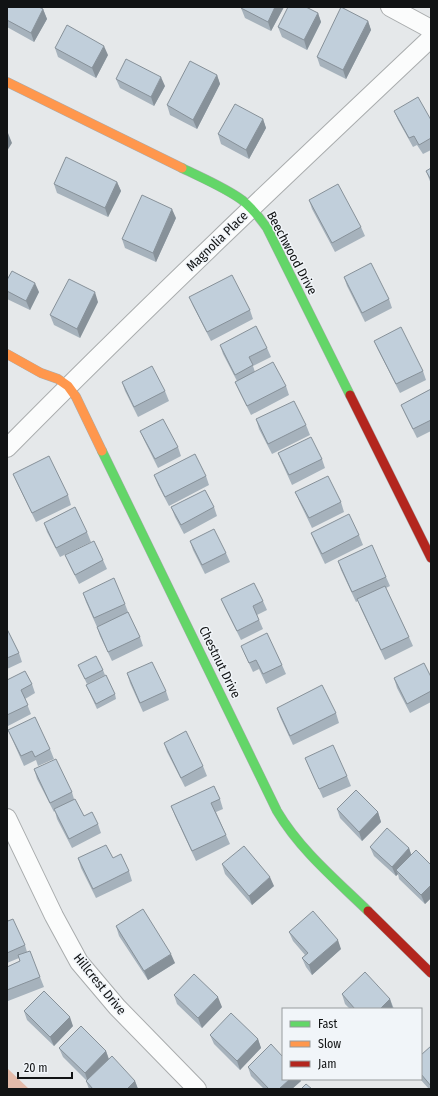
<svg xmlns="http://www.w3.org/2000/svg" width="438" height="1096" viewBox="0 0 438 1096" font-family="'Fira Sans Condensed',sans-serif">
  <style>
    .forest { fill: #e3bbaa }
    .lines { fill: none; stroke-linecap: round; stroke-linejoin: round }
    .street-casing { stroke: #a9acad; stroke-width: 20 }
    .fast-casing { stroke: #a9acad; stroke-width: 10 }
    .slow-casing { stroke: #a9acad; stroke-width: 10 }
    .jam-casing { stroke: #a9acad; stroke-width: 10 }
    .street { stroke: #fbfcfc; stroke-width: 18 }
    .fast { stroke: #63d668; stroke-width: 9 }
    .slow { stroke: #ff974d; stroke-width: 9 }
    .jam { stroke: #b3261e; stroke-width: 9 }
    .wall { fill: #a6b2bc }
    .shaded-wall { fill: #879199 }
    .building { fill: #c1cfdb; stroke: #879199 }
    .labels { text-anchor: middle; dominant-baseline: central; stroke-width: 3; stroke-linejoin: round; paint-order: stroke }
    .street-label { font-size: 13px; fill: #111314; stroke: #f1f5f9 }
  </style>
  <rect width="100%" height="100%" fill="#e5e8ea"/>
  <!-- forest -->
  <path class="forest" d="M7,1068l22,21h-22z"/>
  <g class="lines">
    <defs>
      <path id="street" d="M390,7l37,20 4,3
        M7,448c138,-140 281,-275 424,-410
        M7,818l47,98 25,46 38,45 80,82"/>
      <path id="fast" d="M182,168c20,10 42,19 60,32 10,8 18,18 25,28l83,167
        M102,451l175,360c23,39 59,69 91,100"/>
      <path id="slow" d="M7,82l175,86
        M7,354l34,19 17,6 10,7 8,11 26,54"/>
      <path id="jam" d="M350,395l81,163
        M368,911l63,62"/>
    </defs>
    <!-- street casing -->
    <use href="#street" class="street-casing"/>
    <!-- fast casing -->
    <use href="#fast" class="fast-casing"/>
    <!-- slow casing -->
    <use href="#slow" class="slow-casing"/>
    <!-- jam casing -->
    <use href="#jam" class="jam-casing"/>
    <!-- street -->
    <use href="#street" class="street"/>
    <!-- fast -->
    <use href="#fast" class="fast"/>
    <!-- slow -->
    <use href="#slow" class="slow"/>
    <!-- jam -->
    <use href="#jam" class="jam"/>
  </g>
  <!-- wall -->
  <path class="wall" d="M7,7l36,2 4,10 -13,23 -27,-15z
    M242,7h42l-13,24 -26,-13 -4,-10z
    M318,13l3,9 -14,28 -25,-13 -4,-10z
    M368,21l3,9 -25,49 -26,-13 -3,-9z
    M55,48l53,7 -12,23 -38,-21z
    M217,75l3,9 -23,45 -27,-14 -3,-10z
    M116,79l49,7 -11,20 -34,-18z
    M394,111l37,9v30l-8,4 -6,-9 -4,2 -15,-27z
    M263,119l3,9 -17,31 -28,-15 -3,-10z
    M431,168v16l-5,-13z
    M117,182l4,9 -13,26 -51,-24 -3,-9z
    M309,200l52,27 4,9 -30,16 -23,-43z
    M176,218l-20,44 -31,-14 -3,-9z
    M344,277l45,22 3,9 -27,14 -18,-36z
    M7,280l32,12 -9,18 -23,-11z
    M189,297l61,13 3,9 -42,22 -18,-35z
    M98,302l-18,36 -26,-13 -4,-10z
    M374,341l49,30 3,9 -26,13 -22,-43z
    M220,345l47,3 4,9 -18,9 2,6 31,14 3,9 -38,20 -12,-24 -4,-9 2,-1 -14,-27z
    M122,382l43,9 4,10 -31,16 -13,-26z
    M431,389v42l-14,7 -12,-24 -4,-9z
    M256,419l50,6 4,10 -38,19 -13,-25z
    M140,431l38,16 3,9 -23,12 -14,-28z
    M278,453l44,6 3,9 -33,17 -10,-22z
    M13,474l55,21 3,10 -35,17 -19,-39z
    M154,475l52,1 3,9 -40,21 -11,-21z
    M295,492l46,10 3,10 -32,16 -13,-27z
    M171,507h43l3,9 -33,18 -9,-17z
    M44,523l43,9 4,10 -31,15 -13,-25z
    M311,533l48,2 4,10 -38,19 -10,-21z
    M190,541l36,12 4,9 -25,12 -12,-24z
    M65,555l38,5 4,9 -28,15 -10,-20z
    M338,561l48,16 4,9 -4,2 23,49 4,9 -28,14 -24,-51 -3,-8 -2,1 -15,-32z
    M83,593l42,11 3,8 12,25 3,9 -31,15 -12,-25 -3,-9 -11,-25z
    M221,599l42,2 4,9 -10,5 6,14 -22,11 -16,-32z
    M7,629l12,24 3,9 -15,7z
    M241,646l41,19 4,9 -20,10 -7,-15 -6,3 -8,-17z
    M78,665l25,5 2,5 -18,9z
    M127,673l39,18 3,9 -26,12 -13,-29z
    M431,677v25l-21,11 -13,-25 -3,-10z
    M7,680l25,4 3,9 -10,6 6,15 -23,12 -1,-3z
    M86,685l29,9 1,5 -19,10z
    M277,708l59,5 3,10 -46,22 -13,-28z
    M8,730l42,19 4,10 -16,7 -2,-6 -12,6z
    M164,743l39,23 4,10 -22,11 -18,-35z
    M305,758l42,18 4,10 -28,12 -14,-31z
    M34,769l38,23 2,7 10,17 14,8 3,9 -29,15 -15,-29 -2,-8 -1,1 -17,-33z
    M220,799l3,10 -7,3 10,23 4,9 -34,17 -21,-45 -4,-10z
    M337,809l41,3 3,10 -19,19 -22,-23z
    M370,847l39,1 2,6 20,11v33l-6,6 -26,-25 -1,-5 -2,2 -22,-20z
    M78,858h35l16,13 3,10 -36,17 -15,-30z
    M222,864l52,22 -22,19 -27,-31z
    M7,918l1,3 17,24 2,7 13,25 4,10 -36,14 -1,-2v-32l13,-6 -1,-3 -12,5z
    M116,926l59,37 -27,17 -29,-44z
    M289,932l52,17 -29,26 -6,-8 -4,-9 3,-3 -12,-14z
    M342,994l48,5 4,10h-44l-5,-5z
    M174,995l48,12 -20,21 -25,-24z
    M24,1011l49,15 -19,20 -27,-26z
    M210,1035l48,4 3,9 -21,22 -26,-26z
    M431,1046v43h-2l-9,-10h1v-24z
    M59,1048l47,3 3,8 26,22 3,8h-49l-3,-8v-1l-23,-23z
    M248,1067l53,14 -9,8h-28l-13,-13z"/>
  <!-- shaded-wall -->
  <path class="shaded-wall" d="M275,7h9l-13,24 -3,-9z
    M43,9l4,10 -13,23 -3,-9z
    M318,13l3,9 -14,28 -3,-10z
    M368,21l3,9 -25,49 -3,-9z
    M104,46l4,9 -12,23 -4,-10z
    M217,75l3,9 -23,45 -4,-9z
    M161,77l4,9 -11,20 -3,-9z
    M263,119l3,9 -17,31 -3,-9z
    M8,133l4,10 -5,8v-15z
    M117,182l4,9 -13,26 -3,-9z
    M172,209l4,9 -20,44 -3,-9z
    M35,283l4,9 -9,18 -4,-9z
    M95,292l3,10 -18,36 -3,-9z
    M378,812l3,10 -19,19 -3,-9z
    M409,848l3,9 -16,13 2,4 -2,2 -4,-9z
    M270,877l4,9 -22,19 -3,-9z
    M431,885v13l-6,6 -4,-9z
    M338,940l3,9 -29,26 -3,-10z
    M171,954l4,9 -27,17 -4,-9z
    M218,997l4,10 -20,21 -4,-10z
    M390,999l3,10h-13z
    M70,1017l3,9 -19,20 -4,-9z
    M258,1039l3,9 -21,22 -3,-9z
    M106,1051l3,9 -21,22 -3,-9z
    M290,1079h10l1,2 -9,8h-13z
    M135,1081l3,8h-11z"/>
  <!-- building -->
  <path class="building" d="M7,7h32l4,2 -12,24 -24,-13z
    M242,7h33l-7,15 -27,-14z
    M288,7h18l12,6 -14,27 -26,-13z
    M341,7l27,14 -25,49 -26,-13z
    M67,25l37,21 -12,22 -37,-20z
    M126,59l35,18 -10,20 -35,-18z
    M190,61l27,14 -24,45 -26,-15z
    M418,97l13,23v18l-12,7 -5,-9 -5,2 -15,-27z
    M235,104l28,15 -17,31 -28,-16z
    M66,157l51,25 -12,26 -51,-24z
    M431,168v12l-5,-9z
    M338,184l23,43 -29,16 -23,-43z
    M142,195l30,14 -19,44 -31,-14z
    M371,263l18,36 -27,14 -18,-36z
    M12,271l23,12 -9,18 -19,-10v-11z
    M232,275l18,35 -43,22 -18,-35z
    M69,279l26,13 -18,37 -27,-14z
    M256,326l11,22 -18,9 4,8 -18,10 -15,-30z
    M401,327l22,44 -27,13 -22,-43z
    M273,362l13,24 -39,20 -12,-24z
    M152,366l13,25 -31,16 -12,-25z
    M431,389v31l-18,9 -12,-24z
    M294,401l12,24 -38,19 -12,-25z
    M163,419l15,28 -23,12 -15,-28z
    M311,437l11,22 -33,16 -11,-22z
    M195,454l11,22 -41,21 -11,-22z
    M49,456l19,39 -36,18 -19,-39z
    M328,476l13,26 -32,16 -14,-26z
    M205,490l9,17 -33,18 -10,-18z
    M75,507l12,25 -31,16 -12,-25z
    M349,514l10,21 -37,19 -11,-21z
    M214,529l12,24 -24,12 -12,-24z
    M94,541l9,19 -28,15 -10,-20z
    M372,545l14,32 -34,15 -14,-31z
    M114,578l11,26 -31,14 -11,-25z
    M254,583l9,18 -10,5 6,14 -22,11 -16,-32z
    M385,586l24,51 -28,13 -24,-51z
    M128,612l12,25 -32,15 -11,-25z
    M7,629l12,24 -12,5z
    M267,633l15,32 -19,9 -7,-14 -7,3 -8,-17z
    M96,656l7,14 -18,9 -7,-14z
    M152,662l14,29 -26,12 -13,-30z
    M424,663l7,14v14l-24,13 -13,-26z
    M25,671l7,13 -11,6 7,15 -21,10v-35z
    M106,675l9,19 -19,10 -10,-19z
    M322,685l14,28 -46,23 -13,-28z
    M35,717l15,32 -15,8 -3,-6 -11,5 -13,-26z
    M186,731l17,35 -22,12 -17,-35z
    M333,745l14,31 -28,13 -14,-31z
    M56,759l16,33 -22,11 -16,-34z
    M214,786l6,13 -9,4 15,32 -34,16 -21,-45z
    M356,790l22,22 -19,20 -22,-23z
    M75,799l9,17 8,-4 6,12 -29,15 -15,-30z
    M387,828l22,20 -17,19 -22,-20z
    M106,845l7,13 8,-4 8,17 -36,18 -15,-31z
    M244,846l26,31 -21,19 -27,-32z
    M416,850l15,15v20l-10,10 -25,-25z
    M143,909l28,45 -27,17 -28,-45z
    M313,911l25,29 -29,25 -7,-7 6,-5 -19,-21z
    M7,918l1,3 5,-2 12,26 -18,8z
    M30,951l10,26 -33,13v-23l13,-6 -2,-6z
    M365,972l25,27 -10,10h-25l-13,-15z
    M194,974l24,23 -20,21 -24,-23z
    M44,991l26,26 -20,20 -26,-26z
    M231,1013l27,26 -21,22 -27,-26z
    M81,1026l25,25 -21,22 -26,-25z
    M271,1044l12,13v22h7l-11,10h-10l-21,-22z
    M431,1046v40l-10,-12v-19z
    M112,1056l23,25 -8,8h-34l-7,-8z
    M306,1084l6,5h-11z"/>
  <g class="labels">
    <!-- street labels -->
    <g class="street-label">
      <text transform="translate(217 241) rotate(-44)">Magnolia Place</text>
      <text transform="translate(292 253) rotate(62)">Beechwood Drive</text>
      <text transform="translate(220 662) rotate(64)">Chestnut Drive</text>
      <text transform="translate(100 984) rotate(51)">Hillcrest Drive</text>
    </g>
  </g>
  <!-- border -->
  <rect width="438" height="1096" fill="none" stroke="#111314" stroke-width="16"/>
  <!-- legend -->
  <rect x="282" y="1008" width="140" height="72" fill="#f1f5f9" stroke="#979b9d"/>
  <rect x="290" y="1021" width="20" height="6" fill="#63d668" stroke="#979b9d"/>
  <text x="318" y="1028" font-size="12" fill="#111314">Fast</text>
  <rect x="290" y="1041" width="20" height="6" fill="#ff974d" stroke="#979b9d"/>
  <text x="318" y="1048" font-size="12" fill="#111314">Slow</text>
  <rect x="290" y="1061" width="20" height="6" fill="#b3261e" stroke="#979b9d"/>
  <text x="318" y="1068" font-size="12" fill="#111314">Jam</text>
  <!-- scale -->
  <path d="M18 1072v6h54v-6" fill="none" stroke="#111314" stroke-width="2"/>
  <text x="24" y="1072" font-size="12" fill="#111314" stroke="#f1f5f9" stroke-width="3" paint-order="stroke">20 m</text>
</svg>
